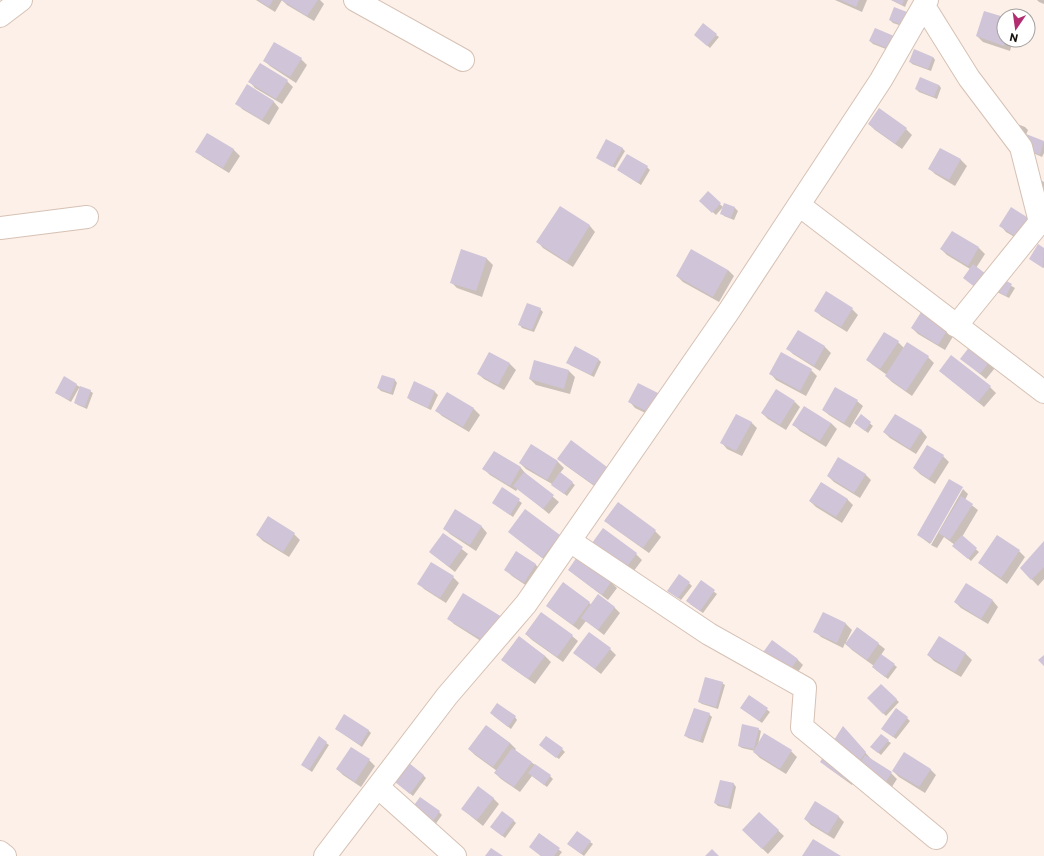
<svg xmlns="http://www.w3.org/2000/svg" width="1044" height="856" viewBox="0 0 1044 856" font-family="Commissioner,sans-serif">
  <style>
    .shadow { fill: #0003 }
    .building { fill: #cfc4d8 }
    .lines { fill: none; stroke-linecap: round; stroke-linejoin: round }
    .minor-casing { stroke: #d6c1b4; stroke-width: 24 }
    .minor { stroke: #fff; stroke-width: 22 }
  </style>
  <rect width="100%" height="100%" fill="#fdf0e8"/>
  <!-- shadow -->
  <path class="shadow" d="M256,0h64l4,4 -10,17 -27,-16 -5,-5 -7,12z
    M835,0h32l-5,12z
    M891,0h17l-3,7z
    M1037,0h7v4l-5,-2z
    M895,8l12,5 2,3 -4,11 -12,-4 -3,-3z
    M1004,19v21h9l-3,11 -27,-9 -6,-6z
    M875,29l16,22 -18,-7 -3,-3z
    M716,35l3,2 -9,11 -12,-11z
    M933,57l2,3 -4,11 -19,-7 -2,-3z
    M301,59l6,6 -11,18 -26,-17 -6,-6z
    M287,81l6,6 -11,17 -27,-16 -5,-6z
    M939,85l2,3 -4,11 -18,-7 -3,-3z
    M247,86l27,16 5,6 -10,17 -27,-16 -5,-6z
    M879,109l27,20 6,6 -10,14 -27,-19 -6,-6z
    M1007,120l18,7 3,3 -2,5 18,7v11l-2,4 -18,-8z
    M208,134l26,16 6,6 -11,17 -26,-16 -6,-5z
    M622,148l3,3 -10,17 -18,-11z
    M940,149l21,11 6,6 -12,20 -20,-12 -6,-6z
    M647,167l3,3 -9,15 -23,-15z
    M1038,179l6,3v15z
    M708,193l15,14 -7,8 -15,-14z
    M725,204l10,4 3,3 -4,9 -10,-4 -2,-3z
    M560,207l30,19 5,6 -22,35 -30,-19 -5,-6z
    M1001,226l32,22 -27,-16z
    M952,232l27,16 6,6 -9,14 -6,1 -23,-14 -6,-6z
    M1039,246l5,3v19l-11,-7z
    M462,250l25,9 6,6 -11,32 -25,-9 -6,-6z
    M728,270l6,6 -15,26 -36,-20 -6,-6z
    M992,275l23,13 -6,10 -20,-10z
    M826,293l26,16 6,6 -11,17 -26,-16 -6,-6z
    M540,309l3,3 -9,20 -12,-4 -2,-3z
    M923,310l32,23 -10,17 -27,-16 -6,-6z
    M798,331l27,16 6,6 -11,18 -27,-17 -5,-5z
    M898,342l6,6 24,9 6,6 -22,33 -20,-14 -6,-6 1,-1 -14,-10 -6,-5z
    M490,353l20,11 6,6 -12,20 -20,-11 -6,-5z
    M962,359l37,4 -13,16z
    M599,360l2,2 -7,15 -24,-12 -2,-2z
    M811,370l6,6 -11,20 -30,-16 -5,-6z
    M569,371l6,6 -5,17 -34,-9 -6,-6z
    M940,371l50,16 6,6 -12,14z
    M382,376l13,4 2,3 -4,12 -12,-4 -3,-3z
    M64,378l16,9 10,4 3,2 -6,16 -9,-4 -3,-2 5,-14 -1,-1 -8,14 -15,-9z
    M415,383l20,9 3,3 -7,15 -21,-10 -2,-3z
    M447,393l27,16 6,6 -11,17 -27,-16 -5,-5z
    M665,401l-9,17 -21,-10 -5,-6z
    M857,401l6,5 -13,22 -21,-13 -6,-5z
    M795,402l5,5 -14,23 -18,-11 -6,-6z
    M895,415l27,16 5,6 -11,17 -26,-16 -6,-6z
    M861,416l12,10 -5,7 -13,-10z
    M751,422l6,6 -15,28 -15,-7 -5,-6z
    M831,423l6,6 -11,18 -26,-16 -6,-6z
    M531,445l27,17 6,6 -4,5 15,12 -8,11 -15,-12 -26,-15 -6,-6z
    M495,452l26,16 5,6 33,28 -10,12 -31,-26 -2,3 -26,-16 -6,-6z
    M943,456l6,6 -14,22 -15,-10 -6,-6z
    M559,459l58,17 -13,17 -39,-28z
    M865,474l6,6 -11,18 -26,-16 -6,-6z
    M949,481l14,7h-2l-31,56 -12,-9z
    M503,489l19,14 -9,14 -20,-14z
    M963,489l5,5 -3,6 13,10 -16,27 17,15 -8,9 -15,-13 -1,-3 -11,-8 -7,11 -6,-3z
    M847,499l6,6 -11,18 -26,-16 -6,-6z
    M455,511l27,16 5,6 -11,18 -26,-17 -6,-6z
    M606,520l49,11 6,6 -12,16 -38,-27z
    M294,534l6,6 -11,17 -26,-16 -6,-6z
    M443,534l25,20 -13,18 -25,-20z
    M559,536l6,6 -16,21 -34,-26z
    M1044,543v36l-6,7 -17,-18z
    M1019,551l6,6 -18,27 -22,-16 -6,-6z
    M517,553l19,12 5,6 -11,17 -18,-12 -6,-6z
    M636,554l6,6 -18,24 -33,-24z
    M577,558l34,24 6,6 -9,12 -33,-25 -6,-5z
    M453,577l6,6 -13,20 -22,-14 -5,-6z
    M701,582l16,12 -14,19 -13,-9z
    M689,583l3,3 -11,14 -10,-7z
    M563,584l29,21 22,2 6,6 -16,22 -18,-14 -7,9 -26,-19 -6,-6z
    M966,585l27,16 5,6 -10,17 -27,-16 -6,-6z
    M823,614l23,10 6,6 -6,12 1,1 11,-15 27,21 -4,6 16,12 -9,12 -12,-9 -2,-4 -22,-16 -7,-7 -2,5 -22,-11 -6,-6z
    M448,618l59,5 -15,25 -38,-24z
    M526,634l46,2 6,5 -15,21 -31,-22z
    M519,638l26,18 6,6 -16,22 -27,-19 -5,-6z
    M939,638l27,16 6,6 -11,17 -27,-16 -6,-6z
    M610,649l6,6 -15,19 -27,-21z
    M797,659l6,6 -10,14 -25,-19z
    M722,683l3,2 -7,24 -16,-5 -3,-2z
    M881,685l18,17 -13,14 -18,-18z
    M750,696l20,16 -8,11 -18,-13z
    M709,714l3,3 -9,26 -15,-5 -2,-2z
    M494,716l21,1 2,3 -6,9z
    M907,718l3,3 -14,18 -11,-8z
    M486,726l24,17 6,6 -1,1 35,26 3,3 -6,8 -15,-11 -12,16 -19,-13 -6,-6 2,-2 -22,-16 -6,-6z
    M336,729l32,1 3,3 -9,14z
    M758,729l3,2 -3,14 33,6 6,6 -11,17 -26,-16 -6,-6 1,-1 -13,-3 -3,-2z
    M849,734l22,25 20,14 6,6 -11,17 -29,-18 -5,7 -25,-18 -6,-6z
    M319,738l10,7 -17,27 -10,-7z
    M888,741l3,2 -10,12 -7,-6z
    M351,748l18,12 6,6 -14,21 -18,-12 -6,-6z
    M543,748l19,1 3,3 -6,7z
    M930,769l6,6 -11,18 -26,-16 -6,-6z
    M423,775l3,3 -13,18 -17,-14z
    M721,781l13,3 2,3 -5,22 -13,-3 -3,-3z
    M493,798l6,6 -16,22 -21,-17z
    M439,812l3,3 -10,14 -19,-14z
    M759,813l25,23 -16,18 -19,-18z
    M838,816l6,6 -10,17 -23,-14 -6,-6z
    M513,820l3,3 -11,15 -11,-9z
    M539,835l23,17 -3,4h-18l-11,-9z
    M590,842l3,2 -9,12 -13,-10z"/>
  <!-- building -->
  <path class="building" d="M258,0h15l-4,7z
    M281,0h37l-11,16z
    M840,0h19l-3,7z
    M892,0h12l-2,5z
    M894,7l13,5 -5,13 -13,-5z
    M984,11l20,6v23h2l-2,6 -28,-10z
    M703,23l14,11 -10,12 -13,-11z
    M875,28l19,8 -5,13 -20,-8z
    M274,42l28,16 -12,19 -27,-16z
    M914,49l19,8 -5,12 -19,-7z
    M260,63l28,17 -12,19 -28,-17z
    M920,77l19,8 -5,12 -19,-8z
    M247,84l27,17 -12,19 -27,-16z
    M879,108l28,20 -12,16 -27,-20z
    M207,133l27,16 -11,19 -28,-16z
    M1026,134l18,7 -4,14 -19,-8z
    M606,139l17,9 -11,19 -16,-9z
    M940,148l21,11 -12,21 -21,-11z
    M627,154l21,12 -10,17 -21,-13z
    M708,191l13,12 -9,10 -13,-12z
    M724,203l11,4 -4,11 -11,-4z
    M560,206l30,19 -23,37 -31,-20z
    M1011,207l27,17 -12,19 -27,-17z
    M952,231l27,16 -11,19 -28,-17z
    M1038,244l6,4 -1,20 -14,-9z
    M461,249l26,9 -11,33 -26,-8z
    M691,249l37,21 -15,27 -37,-21z
    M973,264l13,10 -10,14 -13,-10z
    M992,273l20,11 -6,12 -20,-11z
    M826,291l27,17 -12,19 -27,-16z
    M527,303l14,5 -9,22 -14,-5z
    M923,309l27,17 -12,19 -27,-17z
    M798,330l27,16 -11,20 -28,-17z
    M884,332l15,9 -19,28 -14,-9z
    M974,341l20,15 -14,18 -20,-15z
    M907,342l22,14 -23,35 -21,-15z
    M575,346l24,13 -8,16 -25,-12z
    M489,352l21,11 -12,22 -21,-11z
    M781,352l31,17 -12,22 -31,-17z
    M951,355l40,31 -13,16 -39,-31z
    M534,360l35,10 -5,19 -35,-10z
    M382,375l13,4 -4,14 -14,-5z
    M64,376l13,8 -8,16 -14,-7z
    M414,381l21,10 -7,17 -21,-10z
    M638,383l22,11 -10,19 -22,-11z
    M80,386l11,4 -6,17 -11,-4z
    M835,387l23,13 -14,23 -22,-13z
    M776,389l19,12 -15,24 -19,-12z
    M447,392l27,16 -11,19 -28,-16z
    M804,406l27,17 -11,18 -28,-16z
    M736,414l16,8 -16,29 -16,-8z
    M861,414l10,8 -6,9 -11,-8z
    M895,414l27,16 -12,19 -27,-17z
    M571,440l40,30 -13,18 -41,-29z
    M531,444l27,17 -11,19 -28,-17z
    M927,445l17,10 -15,24 -16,-11z
    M494,451l27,16 -11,19 -28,-17z
    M838,457l28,17 -12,19 -27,-17z
    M524,472l30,23 -11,14 -30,-23z
    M560,472l13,10 -9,12 -13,-9z
    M949,479l14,8 -32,56 -14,-8z
    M821,482l27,17 -12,18 -27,-16z
    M502,487l18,12 -10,16 -18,-12z
    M961,496l12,8 -23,36 -12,-7z
    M618,502l38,28 -13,18 -39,-27z
    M455,509l27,17 -12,19 -27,-16z
    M525,509l35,26 -18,23 -34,-26z
    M268,516l27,17 -12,19 -27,-17z
    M603,528l34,25 -19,26 -34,-25z
    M443,533l20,14 -14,20 -20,-15z
    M962,535l15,13 -9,11 -16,-13z
    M997,535l23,15 -19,28 -23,-15z
    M1044,541v26l-13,13 -11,-12z
    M516,551l20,13 -12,19 -20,-13z
    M577,557l34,25 -9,13 -34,-25z
    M431,562l23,14 -14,22 -23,-14z
    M679,574l11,8 -12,16 -11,-7z
    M701,580l14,10 -15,21 -14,-10z
    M563,582l27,20 -17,23 -27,-19z
    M966,583l27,17 -12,19 -27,-17z
    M463,593l39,24 -16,25 -39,-23z
    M598,594l17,13 -17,23 -17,-12z
    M541,612l32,23 -16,22 -32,-23z
    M823,612l23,11 -9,20 -24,-11z
    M857,627l22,16 -12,17 -22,-16z
    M589,632l22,16 -16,21 -22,-16z
    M519,636l26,20 -17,23 -27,-19z
    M939,636l27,17 -11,19 -28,-17z
    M772,640l26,19 -11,15 -26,-19z
    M881,654l14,10 -10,13 -13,-10z
    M1044,655v11l-6,-6z
    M705,677l18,5 -7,25 -18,-5z
    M881,684l16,15 -14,15 -16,-16z
    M749,695l19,13 -9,13 -19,-13z
    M497,703l19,13 -8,11 -18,-14z
    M694,708l16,5 -10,28 -16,-5z
    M896,708l12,9 -15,20 -12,-8z
    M344,714l25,16 -9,15 -25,-16z
    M742,724l17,4 -5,21 -16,-3z
    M486,725l24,18 -17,24 -25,-18z
    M843,726l23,26 -20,28 -26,-18z
    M764,733l28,17 -12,19 -27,-17z
    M881,734l8,6 -11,13 -8,-6z
    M319,736l8,6 -18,28 -8,-5z
    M546,736l17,12 -7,10 -17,-13z
    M351,747l19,12 -15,23 -19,-13z
    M512,748l20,14 -18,25 -20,-14z
    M904,752l27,17 -12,18 -27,-16z
    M865,755l27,17 -12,19 -27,-17z
    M409,763l15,12 -14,19 -15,-12z
    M535,764l16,11 -7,10 -16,-12z
    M720,780l14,3 -6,24 -14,-4z
    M478,786l16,12 -17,22 -16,-11z
    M420,797l20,14 -11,16 -20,-15z
    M815,801l24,15 -11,18 -24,-15z
    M502,811l12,9 -12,16 -12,-9z
    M759,812l20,18 -17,19 -20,-19z
    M577,831l14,10 -10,13 -14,-10z
    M539,833l21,15 -6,8h-13l-12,-9z
    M813,839l28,17h-39z
    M491,848l12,8h-18z
    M712,849l7,7h-14z"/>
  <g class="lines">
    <defs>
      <path id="minor" d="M355,0l108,60
        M924,6l45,72 52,69 19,75
        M0,16l21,-16
        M799,205l245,187
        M0,228l87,-11
        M956,326l88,-109
        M570,541l139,93 96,54 -3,39 134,111
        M378,787l77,69
        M0,852l5,4
        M325,856l122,-160 79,-92 203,-293 152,-231 46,-80"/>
    </defs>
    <!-- minor casing -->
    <use href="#minor" class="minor-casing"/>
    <!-- minor -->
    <use href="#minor" class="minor"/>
  </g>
  <!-- north arrow -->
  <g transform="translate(1016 28) rotate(193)"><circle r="19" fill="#ffffff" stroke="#a3a09e"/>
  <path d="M0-3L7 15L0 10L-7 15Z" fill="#b22c71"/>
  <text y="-6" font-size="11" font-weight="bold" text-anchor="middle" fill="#18110c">N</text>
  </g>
</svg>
